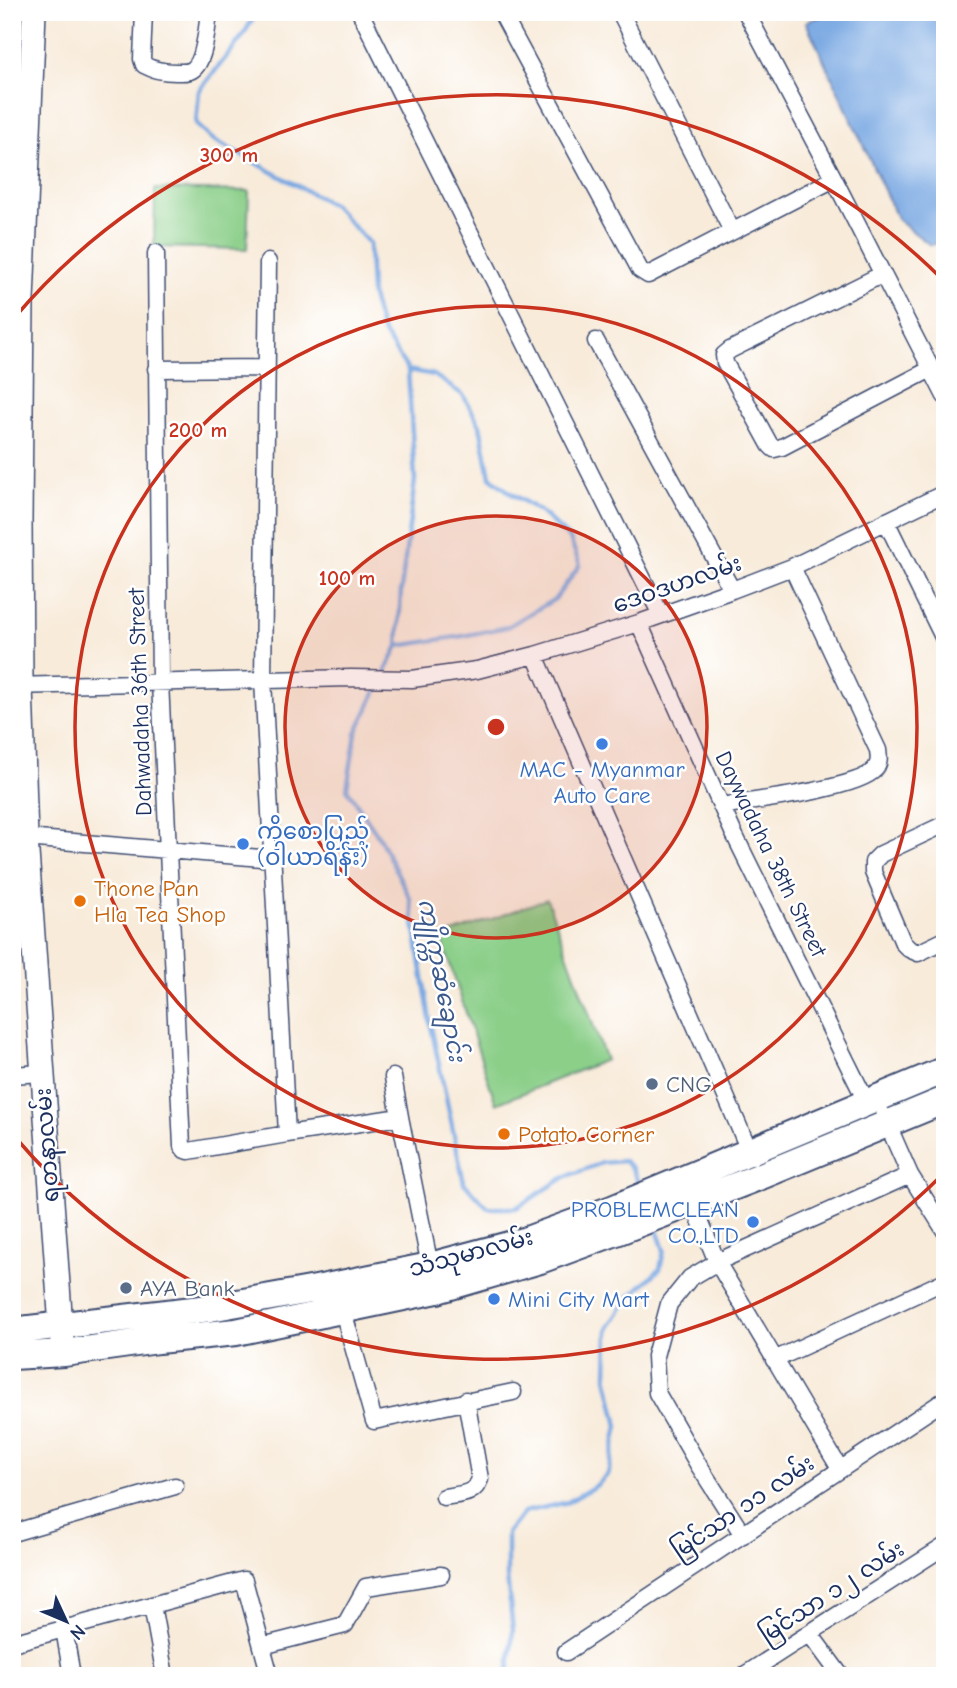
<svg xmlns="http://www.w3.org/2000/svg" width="957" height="1688" viewBox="0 0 957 1688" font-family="'Comic Neue','Noto Sans Myanmar',sans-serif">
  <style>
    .green { fill: #8bcf89; stroke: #537f74; stroke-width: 2 }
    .water { fill: #78a7e2; stroke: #4a6ba0; stroke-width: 2 }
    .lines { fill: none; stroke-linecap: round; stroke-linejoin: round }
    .stream { stroke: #78a7e2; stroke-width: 4.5 }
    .street-casing { stroke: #3c4b71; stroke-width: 19 }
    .secondary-casing { stroke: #3c4b71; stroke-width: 26 }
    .primary-casing { stroke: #3c4b71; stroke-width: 30 }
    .street { stroke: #fff; stroke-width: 16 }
    .secondary { stroke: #fff; stroke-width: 23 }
    .primary { stroke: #fff; stroke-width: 26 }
    .ring { fill: none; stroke: #c8321e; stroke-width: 3.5 }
    .shop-dot { fill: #3f7fe0; stroke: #fff; stroke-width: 2.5 }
    .food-dot { fill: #e8710a; stroke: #fff; stroke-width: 2.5 }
    .service-dot { fill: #5c6f8a; stroke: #fff; stroke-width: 2.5 }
    .labels { text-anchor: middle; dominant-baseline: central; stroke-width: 5; stroke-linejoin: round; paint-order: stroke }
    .street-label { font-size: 23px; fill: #1b2f5e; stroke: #fff }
    .shop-label { font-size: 23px; fill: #366cbe; stroke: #fff; text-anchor: start }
    .food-label { font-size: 23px; fill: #c56008; stroke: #fff; text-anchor: start }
    .service-label { font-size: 23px; fill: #4e5e75; stroke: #fff; text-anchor: start }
    .water-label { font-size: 24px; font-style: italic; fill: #3c598c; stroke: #fff }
    .centre { fill: #c8321e; stroke: #fff; stroke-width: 3.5 }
    .ring-label { font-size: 21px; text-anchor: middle; font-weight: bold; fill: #c8321e; stroke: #fff; stroke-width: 5; stroke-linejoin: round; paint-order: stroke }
  </style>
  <rect width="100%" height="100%" fill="#fff"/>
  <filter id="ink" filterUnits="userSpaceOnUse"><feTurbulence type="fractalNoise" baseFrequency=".0143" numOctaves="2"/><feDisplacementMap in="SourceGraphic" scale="14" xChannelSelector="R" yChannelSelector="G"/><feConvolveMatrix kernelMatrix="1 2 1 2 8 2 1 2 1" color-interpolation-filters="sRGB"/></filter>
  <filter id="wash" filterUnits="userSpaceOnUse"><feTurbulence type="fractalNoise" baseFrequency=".00686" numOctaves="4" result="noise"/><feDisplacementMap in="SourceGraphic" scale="28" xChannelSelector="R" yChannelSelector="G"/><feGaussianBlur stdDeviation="1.57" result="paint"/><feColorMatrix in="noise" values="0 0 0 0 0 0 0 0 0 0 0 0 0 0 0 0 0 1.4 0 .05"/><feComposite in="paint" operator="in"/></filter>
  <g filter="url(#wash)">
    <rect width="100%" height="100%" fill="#f8ebda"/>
    <!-- green -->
    <path class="green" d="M155,189l94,2 -2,58 -93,-2z
      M547,899l59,161 -110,44 -55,-167z"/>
    <!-- water -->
    <path class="water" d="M832,12h113v230l-15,3 -32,-25 -92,-198z"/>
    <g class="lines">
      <!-- stream -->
      <path class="stream" d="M257,12l-15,25 -43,54 -3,33 16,15 121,66 36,38 2,50 10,36 27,41 7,110 -14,110 -3,56 -13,27
        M398,646l65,-10 44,-9 48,-28 25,-34 -10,-26 -29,-27 -29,-18 -22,-17 -10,-52 -17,-30 -29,-20 -26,-5
        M381,681l-25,52 -9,56 32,48 31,61 21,128 33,157 24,25h28l49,-31 37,-14 22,-2 8,7 8,18
        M508,1676l5,-46 -6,-53v-44l17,-21 44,-10 29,-17 11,-11 10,-48 -11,-49 1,-48 21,-32 31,-28 4,-19 -8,-23"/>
    </g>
  </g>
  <g filter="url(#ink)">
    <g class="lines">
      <defs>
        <path id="street" d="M144,12l-2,47 2,6c9,5 22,7 32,7 6,0 11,1 16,-2 13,-8 15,-43 17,-58
          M360,12l301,603
          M501,12l139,258 8,5 186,-96
          M620,12l112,219
          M746,12l88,167 111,217
          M156,253l4,429 22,464 3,4 4,1 98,-17 113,-17 31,154
          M268,262l-5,418 24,454
          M883,274l-153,76 -6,5 1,8 45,82 4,4 8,-2 149,-78
          M596,341l136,249
          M156,369l111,-1
          M886,521l59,120
          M639,623l94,209 134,271
          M535,655l217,502
          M12,686l339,-8 61,1 65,-9 58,-15 104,-32 93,-33 60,-23 153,-74
          M721,806c30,-5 136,-17 153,-36 6,-6 5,-12 4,-20l-86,-183
          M945,824l-64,30 -8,8v10l30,71 6,6 9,4 27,-13
          M26,838l247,21
          M12,1075l30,-2
          M393,1077l7,40
          M884,1116l26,59 35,56
          M693,1203l24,59 123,207
          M343,1311l31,110 139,-29
          M774,1360l171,-79
          M444,1497c15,-3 30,-1 36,-18l-14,-79
          M12,1533l163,-47
          M743,1535l-44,-69 -42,-73 -2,-37 14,-52 21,-26 27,-16 193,-87
          M152,1605l13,71
          M64,1629l8,47
          M810,1634l31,42
          M12,1643l232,-63 26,96
          M262,1646l83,-21 21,-38 75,-12
          M566,1652l379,-252
          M743,1676l202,-130"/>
        <path id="secondary" d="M34,12l-12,289 -2,219 1,165 5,153 36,503"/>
        <path id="primary" d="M12,1331l198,-23 106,-19 114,-23 94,-25 88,-32 333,-139
          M12,1356l52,-3 94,-13 78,-8 201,-42 103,-30 79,-29 142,-55 184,-76"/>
      </defs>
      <!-- street casing -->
      <use href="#street" class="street-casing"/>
      <!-- secondary casing -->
      <use href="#secondary" class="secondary-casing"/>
      <!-- primary casing -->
      <use href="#primary" class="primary-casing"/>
      <!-- street -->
      <use href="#street" class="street"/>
      <!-- secondary -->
      <use href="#secondary" class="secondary"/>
      <!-- primary -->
      <use href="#primary" class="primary"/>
    </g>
  </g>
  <!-- distance rings -->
  <circle cx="496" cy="727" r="211" fill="#c8321e" fill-opacity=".12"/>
  <g class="ring">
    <circle cx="496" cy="727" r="211"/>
    <circle cx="496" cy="727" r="421"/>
    <path d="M943 1174A632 632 0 0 1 15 1137M15 317A632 632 0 0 1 943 280"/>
  </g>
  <!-- markers -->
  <g class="shop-dot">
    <circle cx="602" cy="744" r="7"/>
    <circle cx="243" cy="844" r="7"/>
    <circle cx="753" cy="1222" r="7"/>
    <circle cx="494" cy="1299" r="7"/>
  </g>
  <g class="food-dot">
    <circle cx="80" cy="901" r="7"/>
    <circle cx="504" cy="1134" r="7"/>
  </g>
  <g class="service-dot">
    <circle cx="652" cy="1084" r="7"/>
    <circle cx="126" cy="1288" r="7"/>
  </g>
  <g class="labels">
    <!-- street labels -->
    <g class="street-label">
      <text transform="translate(677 584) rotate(-19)">ဒေဝဒဟလမ်း</text>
      <text transform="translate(140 702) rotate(-92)">Dahwadaha 36th Street</text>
      <text transform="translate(771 854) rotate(64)">Daywadaha 38th Street</text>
      <text transform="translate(47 1145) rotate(-94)">ရတနာလမ်း</text>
      <text transform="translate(471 1253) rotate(-15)">သံသုမာလမ်း</text>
      <text transform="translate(743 1507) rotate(-34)">မြင်သာ ၁၁ လမ်း</text>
      <text transform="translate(832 1592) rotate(-33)">မြင်သာ ၁၂ လမ်း</text>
    </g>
    <!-- shop labels -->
    <g class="shop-label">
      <text x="602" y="769" text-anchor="middle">MAC - Myanmar<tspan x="602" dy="26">Auto Care</tspan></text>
      <text x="257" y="831">ကိုစောပြည့်<tspan x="257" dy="26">(ဝါယာရိန်း)</tspan></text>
      <text x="739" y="1209" text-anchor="end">PROBLEMCLEAN<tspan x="739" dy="26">CO.,LTD</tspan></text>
      <text x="508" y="1299">Mini City Mart</text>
    </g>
    <!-- food labels -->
    <g class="food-label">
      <text x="94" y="888">Thone Pan<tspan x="94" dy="26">Hla Tea Shop</tspan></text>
      <text x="518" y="1134">Potato Corner</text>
    </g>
    <!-- service labels -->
    <g class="service-label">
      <text x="666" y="1084">CNG</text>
      <text x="140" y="1288">AYA Bank</text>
    </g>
    <!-- water labels -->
    <g class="water-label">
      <text transform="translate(442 980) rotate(79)">ကျိုက္ကဆံချောင်း</text>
    </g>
  </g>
  <circle cx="496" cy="727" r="10" class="centre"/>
  <g class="ring-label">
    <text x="229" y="162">300 m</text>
    <text x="198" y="437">200 m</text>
    <text x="347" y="585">100 m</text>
  </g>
  <!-- margin -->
  <rect width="957" height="1688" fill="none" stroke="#fff" stroke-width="42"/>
  <!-- north arrow -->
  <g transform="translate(66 1621) rotate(134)" stroke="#ffffff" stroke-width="5" paint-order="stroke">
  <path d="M0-5L12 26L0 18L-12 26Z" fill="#1b2f5e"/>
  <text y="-10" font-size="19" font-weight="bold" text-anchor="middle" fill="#1b2f5e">N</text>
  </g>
</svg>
